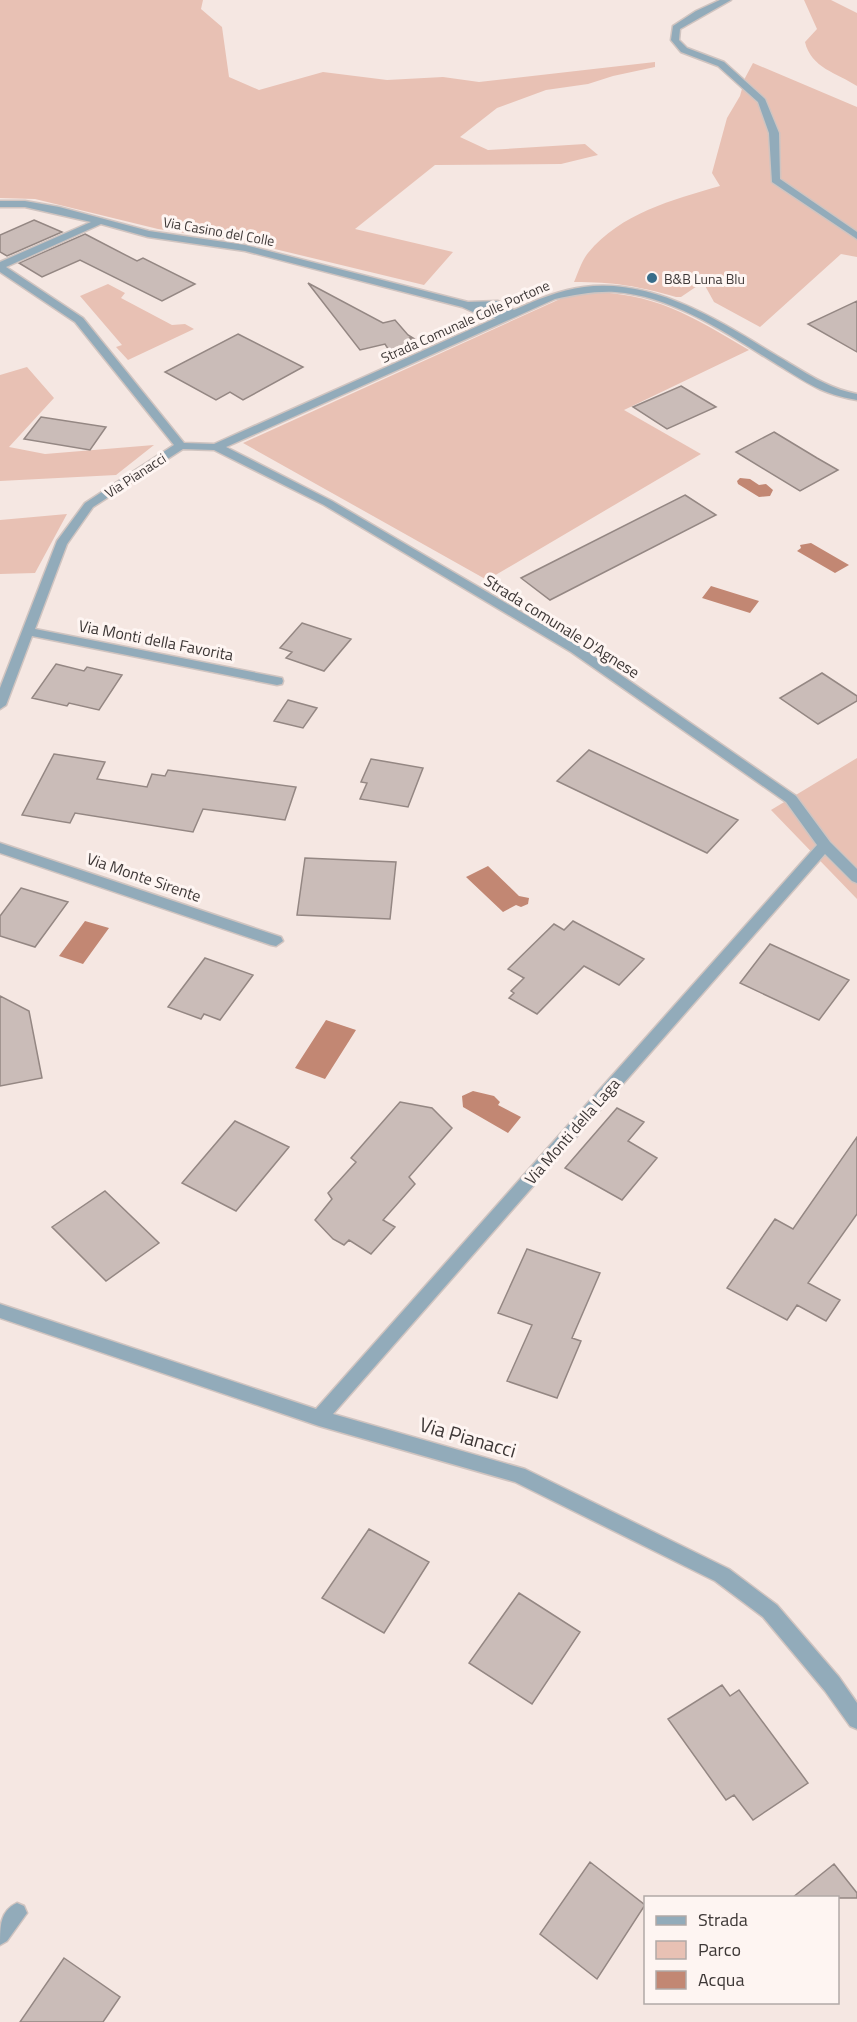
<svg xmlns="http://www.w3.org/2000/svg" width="857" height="2022" viewBox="0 0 857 2022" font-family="'Titillium Web',sans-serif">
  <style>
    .green { fill: #e8c1b4 }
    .water { fill: #c28773 }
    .building { fill: #cabcb8; stroke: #948783; stroke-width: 1.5 }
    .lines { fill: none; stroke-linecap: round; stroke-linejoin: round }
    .lane-casing { stroke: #d0c4c0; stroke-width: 3 }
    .street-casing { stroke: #d0c4c0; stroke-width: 3 }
    .lane { fill: #92abba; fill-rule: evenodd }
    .street { fill: #92abba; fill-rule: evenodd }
    .poi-dot { fill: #386d8a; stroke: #fef5f2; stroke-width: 2 }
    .labels { text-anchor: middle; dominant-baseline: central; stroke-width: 6; stroke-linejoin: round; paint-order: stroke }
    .far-street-label { font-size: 14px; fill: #3e3837; stroke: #fef5f2 }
    .far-poi-label { font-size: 14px; fill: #3e3837; stroke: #fef5f2; text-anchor: start }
    .street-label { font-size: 16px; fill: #3e3837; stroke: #fef5f2 }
    .near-street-label { font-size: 20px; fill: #3e3837; stroke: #fef5f2 }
  </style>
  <rect width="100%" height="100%" fill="#f5e7e2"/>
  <!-- green -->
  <path class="green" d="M0,0h203l-2,9 21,18 7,50 30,13 64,-18 64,8 56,-3 36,5 176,-20v5l-42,9 -25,8 -42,6 -49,18 -37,29 28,13 97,-6 13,11 -37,9 -126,1 -80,64 98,23 -29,33 -174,-42 -92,-14 -123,-30 -35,-1z
    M804,0h27l26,13v73c-20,-13 -46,-18 -52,-44l12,-13z
    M753,63l104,44v150l-16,-3 -81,73 -46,-25 -11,-20 -22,15h-5c-38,-11 -62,-15 -102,-15 4,-9 8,-22 14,-29 33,-40 84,-53 132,-67l-8,-13 15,-55 13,-22 5,-18z
    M108,284l17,9 -4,5 51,27 13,-1 9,5 -66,31 -12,-13 6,-2 -42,-49z
    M585,292c70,0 106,24 164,58l-125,60 77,44 -214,126 -244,-137 317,-144z
    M27,367l27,31 -45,49 36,7 109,-9 -38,30 -116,6v-106z
    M67,514l-32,59 -35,1v-54z
    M857,758v141l-86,-89z"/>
  <!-- water -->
  <path class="water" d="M740,478l10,1 9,6 7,-1 7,6 -3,6 -11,1 -21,-13 -1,-3z
    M811,543l38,22 -14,8 -38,-22 4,-3 -1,-3z
    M711,586l48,15 -9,12 -48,-15z
    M488,866l31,30 10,2 -1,6 -7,3 -5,-2 -13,7 -37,-35z
    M85,921l24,7 -26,36 -24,-8z
    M326,1020l30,10 -31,49 -30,-11z
    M473,1091l21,5 6,6 -2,3 23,12 -13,16 -45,-26 -1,-11z"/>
  <!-- building -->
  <path class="building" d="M34,220l28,12 -55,24 -7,-4v-17z
    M85,234l52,27 6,-3 52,26 -33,17 -82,-41 -38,17 -23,-14z
    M308,283l75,40 12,-3 13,15 5,3h-3l6,8 -26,6 -5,-8 -25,6z
    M857,301v51l-49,-28z
    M238,334l65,33 -60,33 -13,-8 -14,8 -51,-28z
    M681,386l35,21 -49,22 -34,-22z
    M41,417l65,10 -16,23 -66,-11z
    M774,432l43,26 21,12 -38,21 -64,-39z
    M685,495l31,20 -166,85 -29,-22z
    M302,623l49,16 -27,32 -38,-13 6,-6 -12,-4z
    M56,664l28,7 3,-4 35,8 -23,35 -30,-7 -2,3 -35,-8z
    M822,673l35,23v5l-39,23 -38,-26z
    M288,700l29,8 -14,20 -29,-7z
    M589,750l149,70 -31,33 -150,-72z
    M54,754l51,8 -8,17 50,8 5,-13 13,2 3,-6 128,17 -11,33 -82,-11 -10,23 -118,-19 -5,10 -48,-8z
    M371,759l52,9 -15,39 -48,-8 7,-16 -6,-1z
    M305,858l91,4 -6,57 -93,-4z
    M21,888l47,14 -33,45 -35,-11v-20z
    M573,921l71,38 -25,26 -35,-19 -47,48 -28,-16 5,-5 -3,-2 13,-13 -16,-9 46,-45 10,6z
    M770,944l79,36 -30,40 -79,-37z
    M205,958l48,17 -33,45 -16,-6 -3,5 -33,-12z
    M0,996l29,15 13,67 -42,8z
    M400,1102l32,6 20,20 -43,49 6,7 -32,36 12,7 -24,27 -22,-14 -5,5 -11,-6 -18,-19 17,-21 -4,-6 28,-31 -5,-4z
    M617,1108l27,14 -16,19 29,17 -35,42 -57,-32z
    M235,1121l54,26 -53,64 -54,-28z
    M857,1137v77l-49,69 32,17 -14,21 -29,-16 -10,15 -60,-32 48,-69 18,10z
    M105,1191l54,52 -53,38 -54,-54z
    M527,1249l73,24 -28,65 9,3 -24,57 -50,-17 25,-56 -34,-12z
    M369,1529l60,33 -45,71 -62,-35z
    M519,1593l61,39 -48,72 -63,-41z
    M722,1685l8,11 9,-6 69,93 -55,37 -19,-25 -8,5 -58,-81z
    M590,1862l55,43 -48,74 -57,-45z
    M834,1864l23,29v5h-65z
    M64,1958l56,39 -17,25h-83z"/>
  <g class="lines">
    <defs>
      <path id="lane" d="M17,1903l7,3 3,7 -20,28 -7,4c0,-19 0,-34 17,-42z"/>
      <path id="street" d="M720,0h11l-51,29 -1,11 8,8 37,14 41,37 14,34 1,46 77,53v7l-85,-57 -3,-49 -11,-31 -40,-36 -37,-14 -10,-12 2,-14 23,-15z
        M0,201h25l34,6 90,24 96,14 223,57 30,-1 16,9c23,-10 45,-20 70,-23 71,-9 137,35 195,70 26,15 47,31 78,37v6c-36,-6 -49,-17 -79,-35 -49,-30 -104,-69 -163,-73 -21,-1 -40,3 -60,7l-329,148 106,54 247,145 217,150 34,46 27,27v14l-5,-2 -27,-27 -492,560 192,55 204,100 48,36 62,72 18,26v26l-7,-3 -25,-35 -62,-74 -48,-36 -200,-99 -196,-56 -319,-108v-14l316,105 501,-564 -31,-43 -215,-150 -247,-147 -110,-55 -31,-1 -90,58 -26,37 -32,85 242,48 5,1 1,3 -1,3 -5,1 -245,-49 -26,69 -6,4v-21l57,-147 28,-38 89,-58 -99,-123 -75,-50v-10l91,-40 -66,-15h-25zM101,224l47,13 97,14 217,56 22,10 12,1 -282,126 -30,-1 -101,-125 -77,-51zM496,307l7,5h-13l-10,-4z
        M0,843l281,94 2,4 -7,5 -5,-1 -271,-92z"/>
    </defs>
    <!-- lane casing -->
    <use href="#lane" class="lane-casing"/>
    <!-- street casing -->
    <use href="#street" class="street-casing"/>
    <!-- lane -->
    <use href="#lane" class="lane"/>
    <!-- street -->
    <use href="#street" class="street"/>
  </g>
  <!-- markers -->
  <circle class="poi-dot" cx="652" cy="278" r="6"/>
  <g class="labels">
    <!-- far-street labels -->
    <g class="far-street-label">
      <text transform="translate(219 231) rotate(10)">Via Casino del Colle</text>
      <text transform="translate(465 321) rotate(-24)">Strada Comunale Colle Portone</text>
      <text transform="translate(135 475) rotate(-33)">Via Pianacci</text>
    </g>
    <!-- far-poi labels -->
    <g class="far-poi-label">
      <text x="664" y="278">B&amp;B Luna Blu</text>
    </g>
    <!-- street labels -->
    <g class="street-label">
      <text transform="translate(562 626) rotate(32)">Strada comunale D'Agnese</text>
      <text transform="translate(156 640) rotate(11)">Via Monti della Favorita</text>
      <text transform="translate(144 877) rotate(19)">Via Monte Sirente</text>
      <text transform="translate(572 1131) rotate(-49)">Via Monti della Laga</text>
    </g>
    <!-- near-street labels -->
    <g class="near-street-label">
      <text transform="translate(468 1437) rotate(16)">Via Pianacci</text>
    </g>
  </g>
  <!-- legend -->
  <rect x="644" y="1896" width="195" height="108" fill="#fef5f2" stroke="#b1a9a7" stroke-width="1.5"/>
  <rect x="656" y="1916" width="30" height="9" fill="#92abba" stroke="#b1a9a7" stroke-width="1.5"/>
  <text x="698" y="1926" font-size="18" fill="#3e3837">Strada</text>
  <rect x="656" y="1941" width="30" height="18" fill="#e8c1b4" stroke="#b1a9a7" stroke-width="1.5"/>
  <text x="698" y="1956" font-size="18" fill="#3e3837">Parco</text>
  <rect x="656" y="1971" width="30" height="18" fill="#c28773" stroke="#b1a9a7" stroke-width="1.5"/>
  <text x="698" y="1986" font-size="18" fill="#3e3837">Acqua</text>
</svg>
